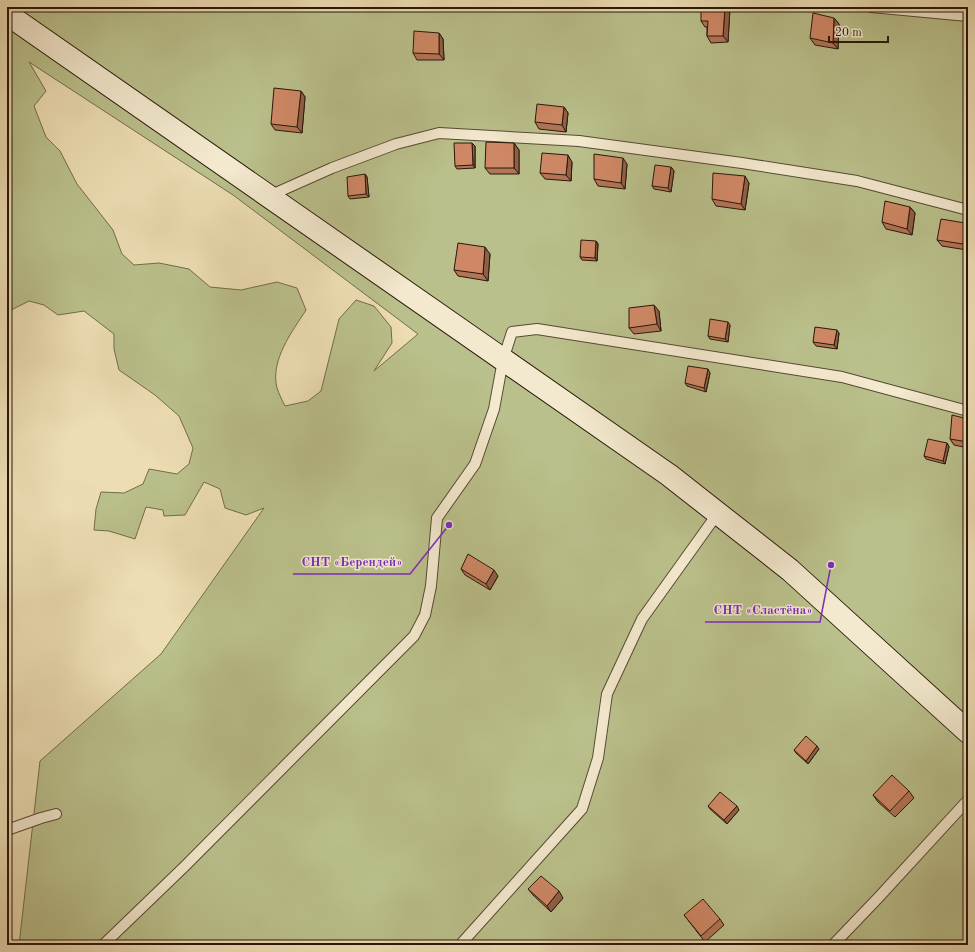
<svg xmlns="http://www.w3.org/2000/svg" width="975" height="952" viewBox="0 0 975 952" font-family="'Old Standard TT',serif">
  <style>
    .green { fill: #bac08b; stroke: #716c4a; fill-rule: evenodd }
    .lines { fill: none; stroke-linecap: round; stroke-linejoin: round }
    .lane-casing { stroke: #594834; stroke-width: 12 }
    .secondary-casing { stroke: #28170a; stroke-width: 24 }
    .lane { stroke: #f3e9ce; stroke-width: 10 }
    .secondary { stroke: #f3e9ce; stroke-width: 22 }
    .wall { fill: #b27557; stroke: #28170a }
    .shaded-wall { fill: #915f47; stroke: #28170a }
    .building { fill: #cf8865; stroke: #28170a }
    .leader { fill: none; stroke: #7b2cbf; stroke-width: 1.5 }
    .callout-dot { fill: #7b2cbf; stroke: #f3e9ce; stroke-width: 1.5 }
    .callout-label { font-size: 13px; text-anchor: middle; font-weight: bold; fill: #7b2cbf; stroke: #f3e9ce; stroke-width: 3; stroke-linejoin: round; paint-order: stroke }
  </style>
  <rect width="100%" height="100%" fill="#edddb3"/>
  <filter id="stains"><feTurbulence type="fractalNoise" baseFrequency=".005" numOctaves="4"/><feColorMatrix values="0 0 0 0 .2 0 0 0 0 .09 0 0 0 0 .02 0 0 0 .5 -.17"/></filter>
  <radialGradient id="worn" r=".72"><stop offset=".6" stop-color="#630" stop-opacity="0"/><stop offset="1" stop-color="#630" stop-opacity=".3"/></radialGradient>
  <!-- green -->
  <path class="green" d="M7,7h961v938h-949l21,-184 121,-107 103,-146 -18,7 -21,-7 -5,-19 -16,-7 -19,33 -21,1 -1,-6 -17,-3 -11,32 -26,-8 -15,-1 2,-21 5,-17 23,1 19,-9 6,-15 28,5 12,-10 4,-16 -14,-32 -24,-21 -36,-25 -5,-21v-15l-30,-23 -26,4 -14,-10 -15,-4 -22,11zM29,62l204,133 185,139 -44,37 18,-28 -1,-16 -17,-21 -18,-6 -17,19 -18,72 -13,10 -23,5c-3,-6 -6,-12 -8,-18 -7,-28 15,-56 29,-78l-9,-22 -20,-6 -36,8 -31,-3 -21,-18 -30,-6 -25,2 -12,-11 -9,-24 -36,-46 -17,-33 -14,-14 -12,-31 12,-15z"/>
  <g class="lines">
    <defs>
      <path id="lane" d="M871,7l97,9
        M269,196l63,-28 64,-24 43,-11 140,8 163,22 115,18 111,29
        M7,830l34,-12 15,-4
        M103,945l81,-78 230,-231 11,-21 6,-29 6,-68 38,-54 19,-55 9,-49 9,-28 25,-3 305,48 126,34
        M460,945l122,-136 16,-51 9,-64 35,-75 76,-106
        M833,945l45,-47 90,-98"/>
      <path id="secondary" d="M7,14l662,461 121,95 178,162"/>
    </defs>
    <!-- lane casing -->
    <use href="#lane" class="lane-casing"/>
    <!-- secondary casing -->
    <use href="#secondary" class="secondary-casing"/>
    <!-- lane -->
    <use href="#lane" class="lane"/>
    <!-- secondary -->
    <use href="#secondary" class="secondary"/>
  </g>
  <!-- wall -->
  <path class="wall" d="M730,8l-2,34 -17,1 -4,-7v-9h-2l-4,-6z
    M834,18l5,6 -1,25 -23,-4 -5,-7z
    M439,33l4,6 1,21h-27l-4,-7z
    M301,91l4,6 -3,36 -27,-3 -4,-6z
    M564,107l4,6 -2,19 -27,-3 -4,-7z
    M514,143l5,7v24h-29l-5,-6z
    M475,146v22l-18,1 -2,-3z
    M572,162l-1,19 -26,-2 -5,-6z
    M627,164l-2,25 -27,-3 -4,-7z
    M671,167l3,4 -3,21 -17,-3 -2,-3z
    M365,174l2,3 2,20 -19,2 -2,-3z
    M749,183l-4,27 -29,-4 -4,-7z
    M910,207l5,6 -3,22 -26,-6 -4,-7z
    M968,227v15l-1,8 -25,-4 -5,-6z
    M596,241l2,3 -1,17 -15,-1 -2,-3z
    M490,254l-2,27 -30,-5 -4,-6z
    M659,311l2,20 -27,3 -5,-6z
    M730,325l-2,17 -18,-3 -2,-3z
    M839,333l-2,16 -21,-3 -3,-4z
    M710,373l-4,19 -19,-6 -2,-3z
    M968,419v29l-14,-3 -4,-6z
    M947,443l2,4 -4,17 -19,-5 -2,-3z
    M461,569l37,7 -8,14 -25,-15z
    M819,749l-11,15 -12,-11 -2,-3z
    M909,791l5,7 -19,19 -17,-15 -5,-7z
    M708,806l31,4 -12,14 -17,-15z
    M528,889l35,9 -12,14 -18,-17z
    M684,915l36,4 4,6 -19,17z"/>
  <!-- shaded-wall -->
  <path class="shaded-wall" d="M725,7h4l1,1 -2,34 -5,-6z
    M834,18l5,6 -1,25 -5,-6z
    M439,33l4,6 1,21 -5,-6z
    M301,91l4,6 -3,36 -5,-6z
    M564,107l4,6 -2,19 -4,-7z
    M472,143l3,3v22l-2,-3z
    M514,143l5,7v24l-5,-6z
    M568,155l4,7 -1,19 -5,-6z
    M623,158l4,6 -2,25 -4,-6z
    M671,167l3,4 -3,21 -3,-4z
    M365,174l2,3 2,20 -3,-3z
    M745,176l4,7 -4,27 -4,-6z
    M910,207l5,6 -3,22 -5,-6z
    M965,223l3,4v15l-1,8 -4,-6z
    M596,241l2,3 -1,17 -2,-3z
    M485,247l5,7 -2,27 -5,-7z
    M654,305l5,6 2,20 -4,-7z
    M728,322l2,3 -2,17 -3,-3z
    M837,330l2,3 -2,16 -3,-4z
    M708,369l2,4 -4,19 -2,-4z
    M947,443l2,4 -4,17 -2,-3z
    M494,570l4,6 -8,14 -4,-6z
    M817,746l2,3 -11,15 -2,-3z
    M737,806l2,4 -12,14 -3,-4z
    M559,891l4,7 -12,14 -4,-6z"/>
  <!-- building -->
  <path class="building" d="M701,7h24l-2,29h-16l1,-15h-7z
    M813,13l21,5 -1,25 -23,-5z
    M414,31l25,2v21l-26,-1z
    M274,88l27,3 -4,36 -26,-3z
    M537,104l27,3 -2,18 -27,-3z
    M486,142l28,1v25h-29z
    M454,143h18l1,22 -18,1z
    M542,153l26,2 -2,20 -26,-2z
    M594,154l29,4 -2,25 -27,-4z
    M655,165l16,2 -3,21 -16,-2z
    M713,173l32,3 -4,28 -29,-5z
    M365,174l1,20 -18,2 -1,-19z
    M885,201l25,6 -3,22 -25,-7z
    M941,219l24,4 -2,21 -26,-4z
    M581,240l15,1 -1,17 -15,-1z
    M458,243l27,4 -2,27 -29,-4z
    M654,305l3,19 -28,4v-20z
    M710,319l18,3 -3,17 -17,-3z
    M815,327l22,3 -3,15 -21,-3z
    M688,366l20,3 -4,19 -19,-5z
    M952,415l16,4v23l-18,-3z
    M928,439l19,4 -4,18 -19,-5z
    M468,554l26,16 -8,14 -25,-15z
    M806,736l11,10 -11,15 -12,-11z
    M892,775l17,16 -19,20 -17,-16z
    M720,792l17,14 -13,14 -16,-14z
    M541,876l18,15 -12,15 -19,-17z
    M703,899l17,20 -19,17 -17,-21z"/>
  <!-- callouts -->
  <path class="leader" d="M449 525L410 574H293M831 565L820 622H705"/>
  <g class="callout-dot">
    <circle cx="449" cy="525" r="4"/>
    <circle cx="831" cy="565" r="4"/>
  </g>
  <g class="callout-label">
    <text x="352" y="566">СНТ «Берендей»</text>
    <text x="763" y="614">СНТ «Сластёна»</text>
  </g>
  <!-- margin -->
  <rect width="975" height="952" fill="none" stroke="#edddb3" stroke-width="24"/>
  <rect x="8" y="8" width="959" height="936" fill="none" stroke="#28170a" stroke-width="2"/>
  <rect x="12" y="12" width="951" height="928" fill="none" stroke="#28170a"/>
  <!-- scale -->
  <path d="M829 36v6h59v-6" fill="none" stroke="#28170a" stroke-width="2"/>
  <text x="835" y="36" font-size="12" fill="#28170a" stroke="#f3e9ce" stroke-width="3" paint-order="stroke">20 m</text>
  <rect width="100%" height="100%" filter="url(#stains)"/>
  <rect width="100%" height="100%" fill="url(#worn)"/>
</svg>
